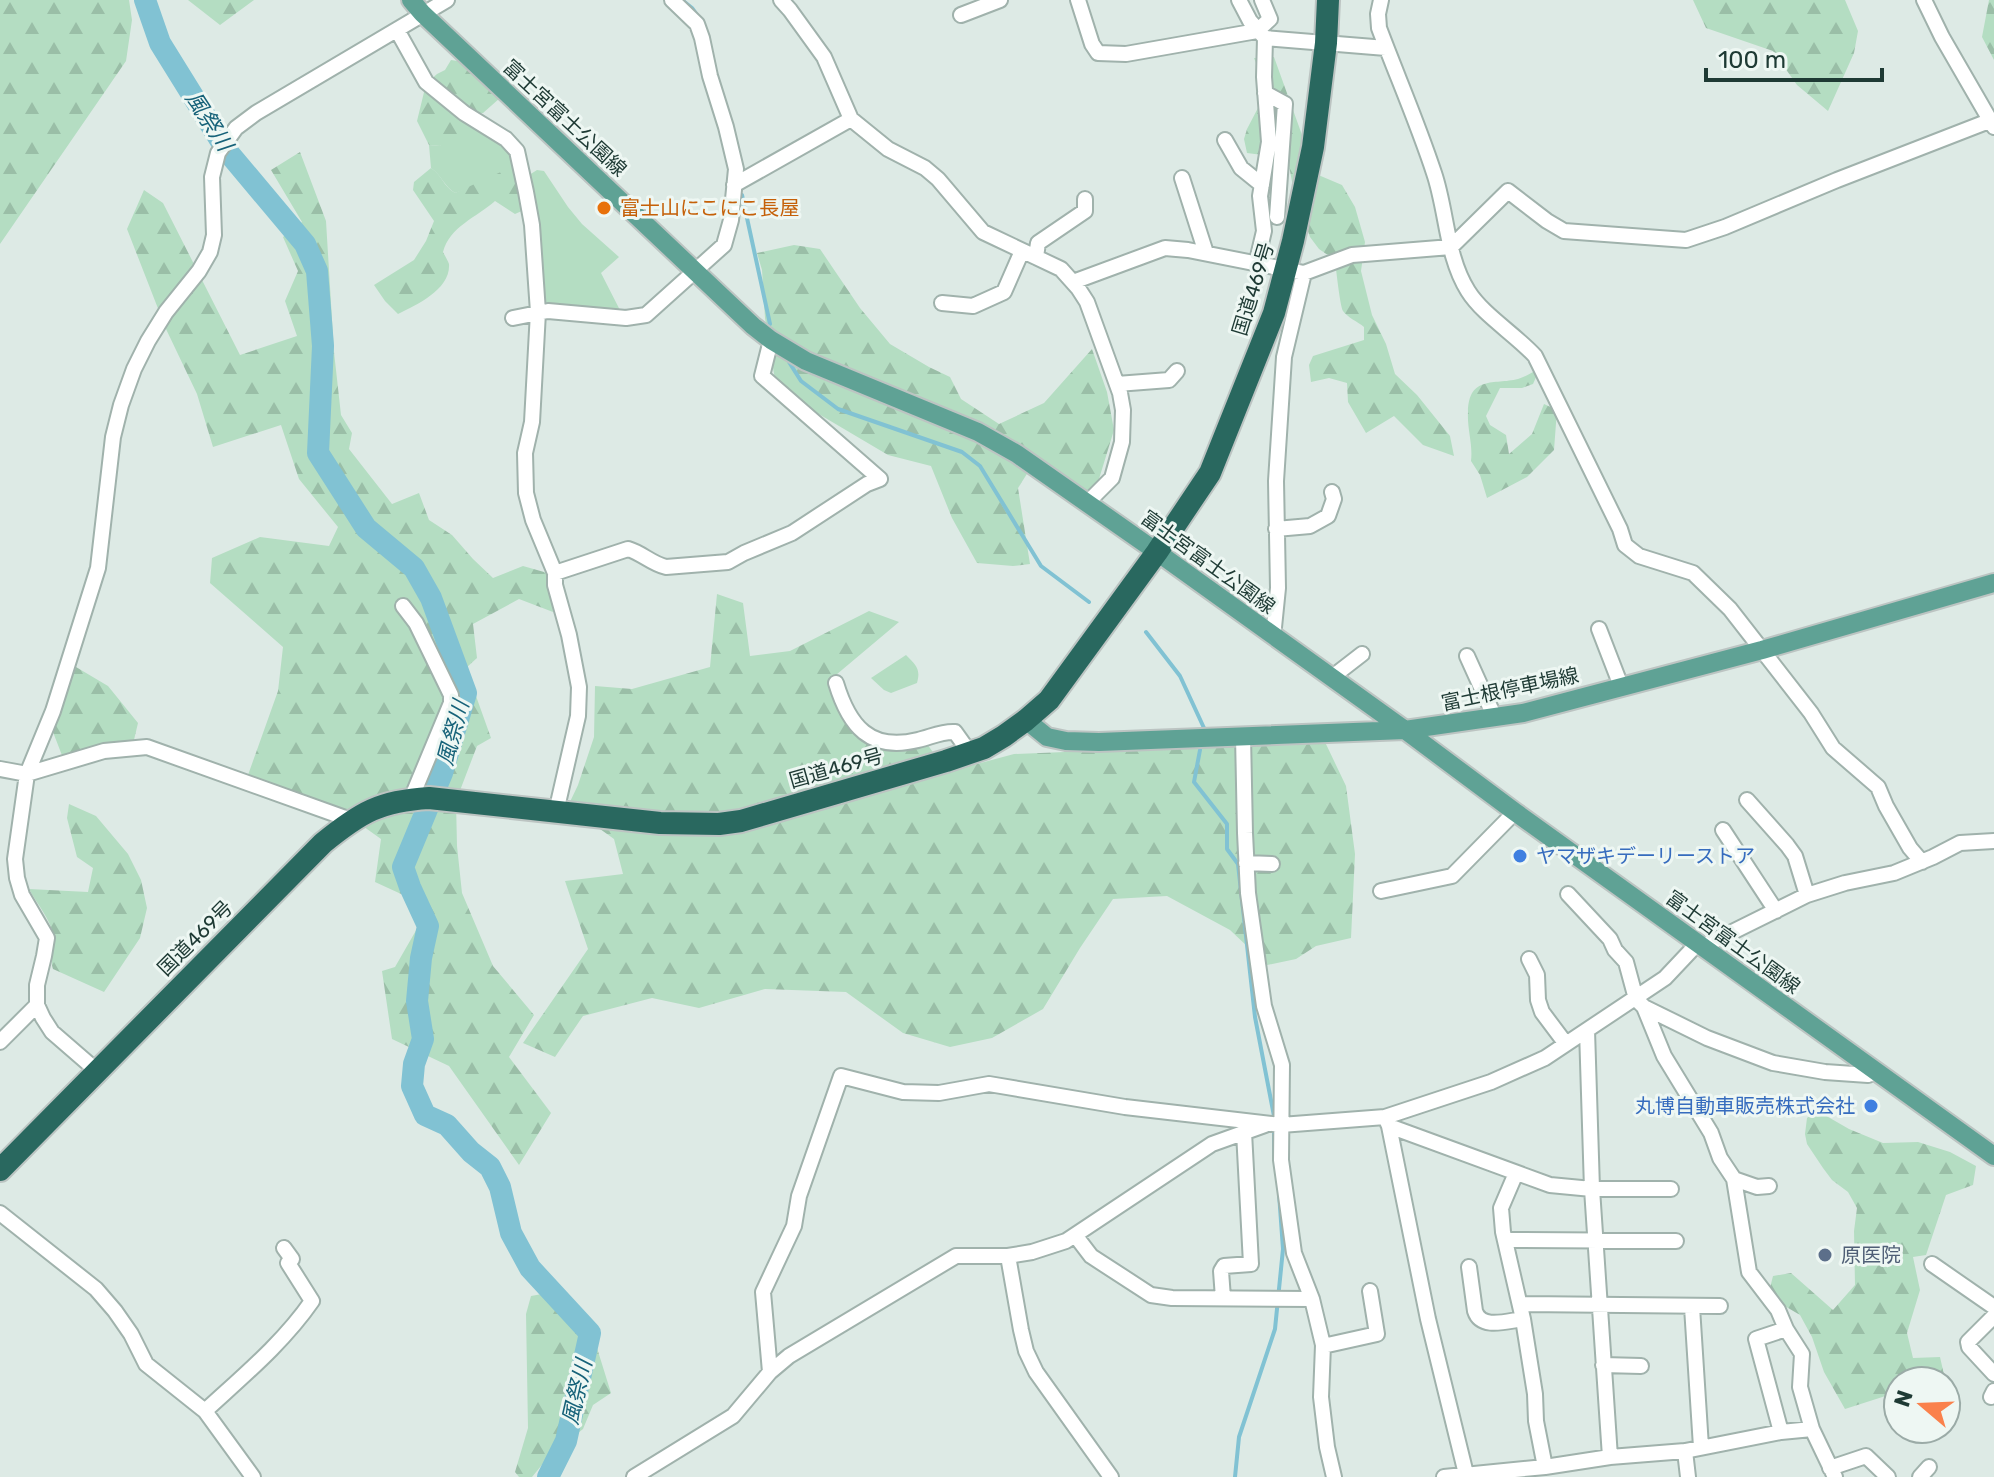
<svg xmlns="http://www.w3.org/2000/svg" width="1994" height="1477" viewBox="0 0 1994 1477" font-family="Rubik,'Noto Sans JP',sans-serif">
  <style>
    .green { fill: #b4ddc2 }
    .forest { fill: url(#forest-firs) }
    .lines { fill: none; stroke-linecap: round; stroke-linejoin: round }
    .stream { stroke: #81c2d3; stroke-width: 4 }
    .river { stroke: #81c2d3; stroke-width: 22 }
    .minor-casing { stroke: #a0b2ac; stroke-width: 18 }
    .major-casing { stroke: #bcc4c2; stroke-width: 22 }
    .highway-casing { stroke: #bcc4c2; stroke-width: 26 }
    .minor { stroke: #fff; stroke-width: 14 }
    .major { stroke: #5fa295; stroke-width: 18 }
    .highway { stroke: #29685f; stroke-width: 22 }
    .food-dot { fill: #e8710a; stroke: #eef7f3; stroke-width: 3 }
    .shop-dot { fill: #3f7fe0; stroke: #eef7f3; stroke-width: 3 }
    .service-dot { fill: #5c6f8a; stroke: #eef7f3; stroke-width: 3 }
    .labels { text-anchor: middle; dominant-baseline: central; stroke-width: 6; stroke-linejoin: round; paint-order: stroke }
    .street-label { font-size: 20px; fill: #1e3a34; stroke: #eef7f3 }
    .food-label { font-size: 20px; fill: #c56008; stroke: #eef7f3; text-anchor: start }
    .shop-label { font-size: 20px; fill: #366cbe; stroke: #eef7f3; text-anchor: start }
    .service-label { font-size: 20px; fill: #4e5e75; stroke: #eef7f3; text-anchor: start }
    .water-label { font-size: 22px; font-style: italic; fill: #166279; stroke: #eef7f3 }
  </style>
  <defs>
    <pattern id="forest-firs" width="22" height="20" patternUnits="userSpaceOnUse" patternTransform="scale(2)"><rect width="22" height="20" fill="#b4ddc2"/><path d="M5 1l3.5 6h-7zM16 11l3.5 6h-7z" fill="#9abea7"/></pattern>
  </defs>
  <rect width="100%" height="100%" fill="#ddeae5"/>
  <!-- green -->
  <path class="green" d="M468,117l48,39 1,15 -62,22c-11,-7 -13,-17 -24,-25l-2,-23 11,1z
    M537,170l7,1 24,36 14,17 37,33 -18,16 23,45 -84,-9 -14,-132z
    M906,655c10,10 15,14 11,28l-26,10 -7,-3 -13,-12z"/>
  <!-- forest -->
  <path class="forest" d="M0,0h129l3,20 -6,41 -126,183z
    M188,0h66l-34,25z
    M1693,0h152l13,31 -4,22 -26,58 -31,-26 -24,-34 -67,-23z
    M1989,0h5v60l-12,-23z
    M1274,57l42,117 26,11 13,22 10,35 -4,29 11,44 14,29 9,30 22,21 33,41 4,20 -31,-11 -29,-29 -28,17 -18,-31 -1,-19 -18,-5 -18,4 -2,-17 4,-9 51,-16v-13c-6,-5 -17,-10 -21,-16 -3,-5 -7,-42 -8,-51l-16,-11 -9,-12 -16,-45 -5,-26 -11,-9 -31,-4 -3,-14 3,-10 12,-23 5,-23 -10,-25z
    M451,60l13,2 36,36 -17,15h-11l-8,9 3,9 -27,15 -11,-1 -12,-24 9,-37 11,-10 8,-4z
    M300,152l26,69 8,131 7,63 11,18 -3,16 43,55 27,-11 10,27 23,15 21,24 20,19 30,-12 28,8 2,38 -34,-13 -46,25 4,34 -11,10 25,70 -14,8 -21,55 1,45 5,47 31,73 41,49 -25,42 42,56 -32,52 -70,-99 -57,-27 -10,-68 13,-4 27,-47 -10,-21 -37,-17 6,-43 -35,-25 -71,-26 -27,-13 30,-84 5,-44 -73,-64 2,-25 48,-21 69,9 9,-19 -39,-48 -18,-54 -68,22 -16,-53 -31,-65 -39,-100 17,-39 19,13 77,152 57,-19 -12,-35 13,-30 -15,-34 19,-15 -31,-52z
    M431,168c12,8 11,17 24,25l48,-22h14l7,39 -9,4 -20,-13c-18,16 -46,26 -52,51 1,2 5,9 6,12 2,25 -32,41 -51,50l-13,-13 -11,-16 40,-25 12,-19 8,-20 -21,-31 1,-8z
    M794,245l26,4 40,59 30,36 39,23 21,10 11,22 38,25 45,-21 48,-54 15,43 7,38 -15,49 -12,12 -50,-33 -19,30 12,76 -17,2 -36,-3 -25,-45 -21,-52 -43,-11 -93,-55 -20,-20 -10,-62 -3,-48 -5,-17z
    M1540,368l-7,16 -11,4h-22l-14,28 4,9 16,10 3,19 23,-20 12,-30 13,6 -3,40 -27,27 -40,21 -7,-23 -9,-14c2,-17 -4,-32 -3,-49 1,-37 26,-27 50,-33 7,-2 15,-7 22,-11z
    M717,594l26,9 7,53 40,-5 79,-40 30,11 -69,58 43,55 47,-1 27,38 67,-18 172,-7 113,-2 26,-3 21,44 9,68 -4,84 -35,8 -20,13 -29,6 -37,-35 -63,-34 -54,3 -33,49 -37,61 -51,29 -42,9 -47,-14 -57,-41 -81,-3 -66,19 -47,-10 -69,18 -28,41 -32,-14 65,-94 -23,-68 58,-7 -9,-35 -46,-33 10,-21 16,-48 1,-51 37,3 78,-22z
    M76,667l32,19 30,37 -5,21 -70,14 -10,-26z
    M69,804l27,12 32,38 13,26 6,28 -7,30 -36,54 -51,-23c-4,-11 3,-21 1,-32 -3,-17 -17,-33 -25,-48l59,3 5,-24 -16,-11 -10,-39z
    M1816,1110l33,19 34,14 35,-1 32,10 26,14 -3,19 -27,10 -20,60 -13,2 7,33 -13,43 6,25 27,-1 5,22 -1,2h-46v11l-53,17 -21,-37 -12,-35 -12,-22 -32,-19 5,-20 18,-3 42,37 22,-25 -1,-54 3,-23 -9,-16 -16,-12 -9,-12 -16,-24 -2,-10 2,-16z
    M542,1294l10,12 29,5 16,37 14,45 -18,12 -10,24 -33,26 -18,22h-13l-4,-5 13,-44 -2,-114 5,-18z"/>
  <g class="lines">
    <!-- stream -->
    <path class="stream" d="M682,0l10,8 5,7
      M742,195l28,129
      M789,362l12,19 37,28 124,43 18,14 61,100 48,36
      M1146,632l34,44 24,52
      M1200,750l-6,32 33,42v25l11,15 17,153 19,99v41
      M1235,1477l4,-40 36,-108 8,-80 -4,-56"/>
    <!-- river -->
    <path class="river" d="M145,0l15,43 67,108 78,93 12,27 6,75 -5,107 48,75 48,40 17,30 35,95 -24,80 -39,94 7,20 18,39 -7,32 -4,43 6,38 -9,25 -2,22 13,29 22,10 24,27 19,15 10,20 11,46 19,35 60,65 -24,108 -18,36"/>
    <defs>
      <path id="minor" d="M781,0l9,10 34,47 27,62 37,30 37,19 13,11 45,53 78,37 17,19 9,14 33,91 3,17 -1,32 -10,36 -25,25
        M1078,0l14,44 6,9 28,1 131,-23 13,-12 -8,-19
        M1239,0l11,21 15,17 -1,39 5,65 -9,54 4,35 -8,34
        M1381,0l-3,14 1,14c18,48 39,96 55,145 13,38 12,83 34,118 15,24 47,43 67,65l85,173 5,16 14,11 54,17 37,36 81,104 22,35 45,39 8,19 24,42 12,14
        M1924,0l18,37 52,90
        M961,15l39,-15
        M397,30l29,52 38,31 42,26 11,12 9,41 6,33 6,87 -6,110 -7,31 1,40 7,27 22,53v12l14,50 10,52 -1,29 -22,96
        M1265,38l121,10
        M1265,93l20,11 -8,113
        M1225,140l16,28 21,17
        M1182,178l24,75
        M734,185l117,-66
        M1036,257l2,-14 47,-32v-12
        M1073,282l92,-34 23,2 116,23 48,-18 99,-8 57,-56 39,30 17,10 122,9 39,-13 112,-47 152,-59
        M942,303l31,3 31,-14 18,-41
        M513,318l35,-7 78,7 20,-3 78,-70 7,-25 5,-51 -10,-42 -16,-51 -8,-38 -5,-14 -25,-24
        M1117,384l52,-4 8,-9
        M1276,529l34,-3 18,-10 6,-17 -2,-7
        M555,573l73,-24c14,4 24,15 38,18l62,-5 16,-9 48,-20 75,-49 13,-5 -118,-103 9,-36
        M403,606l13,17 35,72v8l-40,96
        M1599,629l22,57
        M1273,637l5,-49 -2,-107 8,-124 20,-84
        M1467,656l28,62
        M1331,678l31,-24
        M836,683c13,43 34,69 82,57 13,-3 24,-9 37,-8l15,21
        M1243,736l2,97 3,60 16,113 18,59 -1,95 13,93 18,46 11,46 -2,52 6,50 7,30
        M0,769l27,5 77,-23 43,-4 204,73
        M1747,800l40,45 8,11 12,39
        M1723,830l53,81
        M1246,863l26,1
        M1381,891l71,-15 63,-64
        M1568,894l42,45 5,11 11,12 10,37 8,8 20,49 47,77 9,25 14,21 23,8 12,-1
        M1702,947l105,-52 38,-12 49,-10 39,-16 27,-14 34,-2
        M1529,959l8,16 1,25 4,12 24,32
        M1644,1007l63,31 66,25 52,9 43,3 7,-3
        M1587,1030l5,159 18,268
        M0,1042l37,-37
        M97,1071l-45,-39 -9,-14 -6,-13v-20l7,-29 3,-18 -25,-43 -5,-17 -2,-19 12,-85 26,-63 45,-143 15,-131 8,-32 13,-36 14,-28 18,-29 33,-41 11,-19 4,-17 -2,-58 6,-24 18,-25 20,-15 191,-113
        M1385,1117l4,9 39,193 38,155
        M1389,1126l161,59 42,4h79
        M1516,1173l-15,35 2,24 20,87 12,75 1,27 9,46
        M1734,1179l15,93 29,38 8,19 16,25 -2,33 12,42 23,48
        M0,1213l96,76 19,22 16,23 15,30 59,47 48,66
        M1075,1235l16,21 60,39 21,3 140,1
        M1506,1240l170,1
        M1008,1256l13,74 5,21 10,21 75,105
        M1932,1264l62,43
        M1469,1267l6,44c6,19 32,10 48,8
        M1223,1298l-2,-27 3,-5 27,-2 -7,-132
        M1520,1304l200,2
        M1692,1307l9,140
        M1994,1316l-26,26 1,5 25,27
        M1323,1346l54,-12 -7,-43
        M1603,1365l38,1
        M770,1372l-7,-80 31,-66 5,-30 42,-120 62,16 36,1 50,-9 136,23 156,18 104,-8 106,-35 54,-24 120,-80 33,-35
        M1991,1397l3,-6
        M205,1411c38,-35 78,-68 107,-110l-24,-38 4,-4 -8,-11
        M1781,1432l-25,-93 30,-10
        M1685,1451l3,26
        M1830,1468l36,-12 22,21
        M634,1477l99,-61 37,-44 19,-16 167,-100h52l24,-4 34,-11 146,-97 53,-19
        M1444,1477l101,-10 65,-10 75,-6 96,-19 31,-3
        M1920,1477l9,-10"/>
      <path id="major" d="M411,0l11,13 331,313 18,14 35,21 172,71 39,22 140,98 248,178 110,82 479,344
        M1026,720l21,17 19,4 33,1 306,-12 118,-17 239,-63 232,-67"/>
      <path id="highway" d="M0,1170l323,-327c38,-31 57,-42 106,-45l231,25 59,1 22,-3 205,-60 38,-13 20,-12 22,-16 23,-20 108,-148 53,-79 64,-160 19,-72 20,-94 13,-104 2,-43"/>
    </defs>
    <!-- minor casing -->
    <use href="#minor" class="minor-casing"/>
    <!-- major casing -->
    <use href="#major" class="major-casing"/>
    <!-- highway casing -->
    <use href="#highway" class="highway-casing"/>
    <!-- minor -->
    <use href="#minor" class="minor"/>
    <!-- major -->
    <use href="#major" class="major"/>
    <!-- highway -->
    <use href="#highway" class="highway"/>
  </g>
  <!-- markers -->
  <circle class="food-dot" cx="604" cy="208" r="8"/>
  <g class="shop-dot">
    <circle cx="1520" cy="856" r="8"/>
    <circle cx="1871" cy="1106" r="8"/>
  </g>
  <circle class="service-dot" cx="1825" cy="1255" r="8"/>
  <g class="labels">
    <!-- street labels -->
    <g class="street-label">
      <text transform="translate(565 118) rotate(43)">富士宮富士公園線</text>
      <text transform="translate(1253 289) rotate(-73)">国道469号</text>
      <text transform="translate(1208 562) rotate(36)">富士宮富士公園線</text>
      <text transform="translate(1510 689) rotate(-12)">富士根停車場線</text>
      <text transform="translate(836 768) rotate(-16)">国道469号</text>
      <text transform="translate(195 938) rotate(-45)">国道469号</text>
      <text transform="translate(1733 942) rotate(36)">富士宮富士公園線</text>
    </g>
    <!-- food labels -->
    <g class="food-label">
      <text x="620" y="208">富士山にこにこ長屋</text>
    </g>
    <!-- shop labels -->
    <g class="shop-label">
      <text x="1536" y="856">ヤマザキデーリーストア</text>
      <text x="1855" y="1106" text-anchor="end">丸博自動車販売株式会社</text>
    </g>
    <!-- service labels -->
    <g class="service-label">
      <text x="1841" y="1255">原医院</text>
    </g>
    <!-- water labels -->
    <g class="water-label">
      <text transform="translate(209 121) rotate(57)">風祭川</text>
      <text transform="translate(453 733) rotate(-75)">風祭川</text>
      <text transform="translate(577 1392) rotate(-77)">風祭川</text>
    </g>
  </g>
  <!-- north arrow -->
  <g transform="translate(1922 1405) rotate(289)"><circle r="38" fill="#eef7f3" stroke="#9baba7" stroke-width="2"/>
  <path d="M0-6L14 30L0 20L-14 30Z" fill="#fa814c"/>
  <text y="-12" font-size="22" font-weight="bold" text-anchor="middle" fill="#1e3a34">N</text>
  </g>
  <!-- scale -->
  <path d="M1706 68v12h176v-12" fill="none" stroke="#1e3a34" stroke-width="4"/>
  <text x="1718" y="68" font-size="24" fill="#1e3a34" stroke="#eef7f3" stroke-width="6" paint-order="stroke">100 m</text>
</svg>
